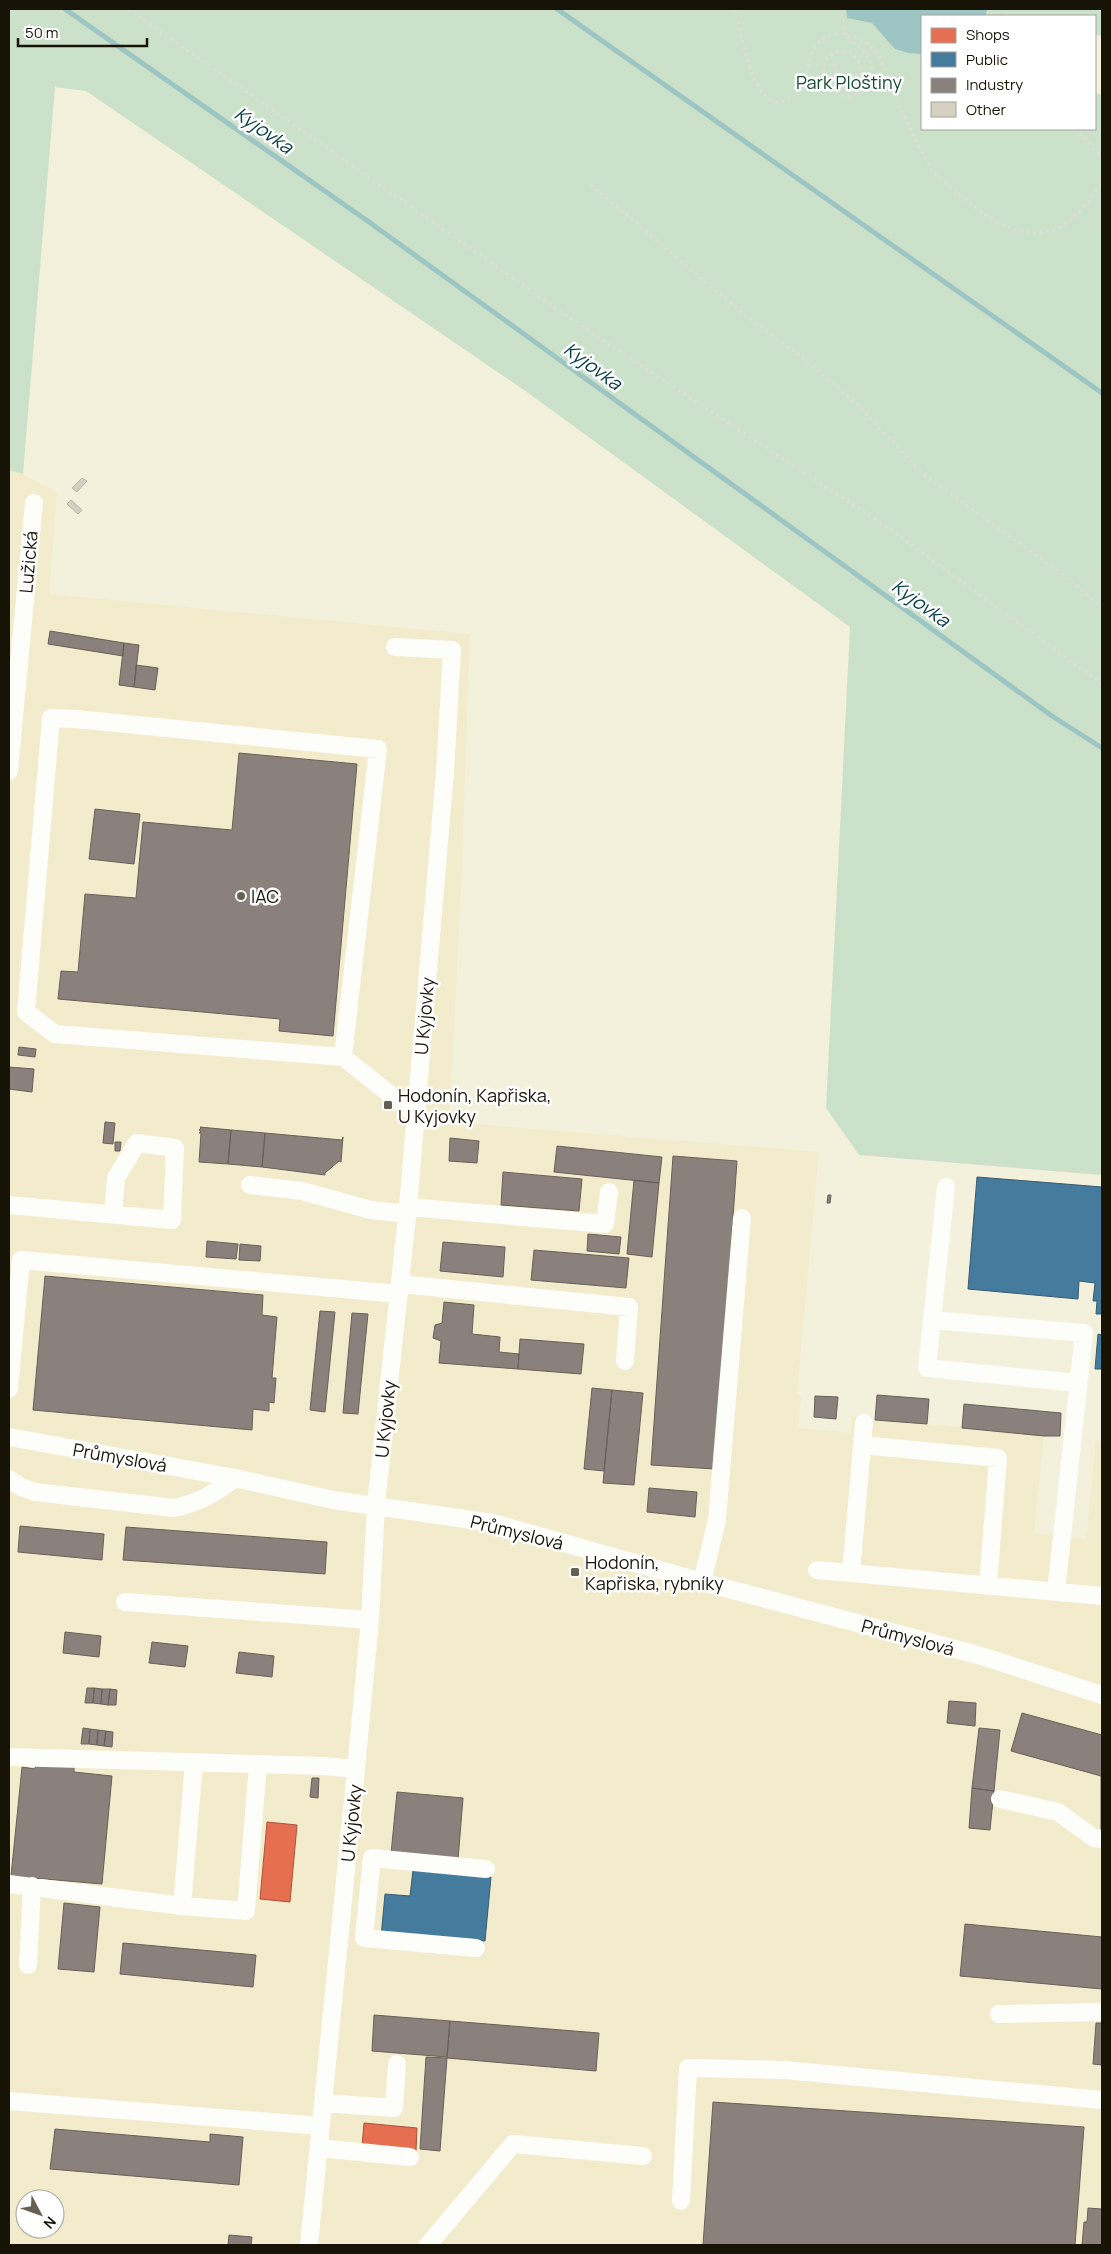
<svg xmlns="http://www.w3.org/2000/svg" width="1111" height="2254" viewBox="0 0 1111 2254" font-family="Manrope,sans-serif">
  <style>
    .built { fill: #f2eccc; fill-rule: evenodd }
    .green { fill: #cce1ca }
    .water { fill: #9dc5c4 }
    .shops { fill: #e76f51; stroke: #a9543b }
    .public { fill: #457b9d; stroke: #375c70 }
    .industry { fill: #8a817c; stroke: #686059 }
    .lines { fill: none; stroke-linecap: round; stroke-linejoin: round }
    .stream { stroke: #9dc5c4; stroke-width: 5 }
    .building { fill: #d4d1c0; stroke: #b8b5a6 }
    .path { stroke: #dddcd5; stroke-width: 3; stroke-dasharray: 2.5 4; stroke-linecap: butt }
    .minor { stroke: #fdfdfa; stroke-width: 18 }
    .poi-dot { fill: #646152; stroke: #fff; stroke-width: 2 }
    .labels { text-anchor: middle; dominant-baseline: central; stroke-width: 5; stroke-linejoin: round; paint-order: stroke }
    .park-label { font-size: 18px; fill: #13492f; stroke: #fff }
    .street-label { font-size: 18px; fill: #171407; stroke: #fff }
    .poi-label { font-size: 18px; fill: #171407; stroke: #fff; text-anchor: start }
    .water-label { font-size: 19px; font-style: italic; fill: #074045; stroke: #fff }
  </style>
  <rect width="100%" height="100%" fill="#f3f0dc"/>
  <!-- built -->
  <path class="built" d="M9,470l14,4 34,19 -8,101 421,40 -9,257 -12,231 370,30 -22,241 4,4 -3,31 53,5 1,-16 192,18 -10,98 52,6 10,-99 6,1v804h-1093zM25,2199h30v30h-30z"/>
  <!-- green -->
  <path class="green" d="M9,9h1093v28l-7,-3v-18h-173v113h173v-36l7,2v1080l-243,-20 -33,-47 24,-481 -326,-237 -438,-299 -31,-4 -32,387 -14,-4z"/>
  <!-- water -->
  <path class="water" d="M846,9h141l-1,7h-64v38l-13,-1 -14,-4 -23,-26 -25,-5z"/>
  <!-- shops -->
  <path class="shops" d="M267,1822l30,3 -7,77 -30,-3z
    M364,2123l53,5 -1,23 -54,-5z"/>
  <!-- public -->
  <path class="public" d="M977,1177l125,10v127h-6l1,-13h-4l2,-18 -16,-2 -1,18 -110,-10z
    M1098,1334l4,1v34h-7z
    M413,1870l78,7 -6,64 -77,-7 -27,3 4,-43 25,2z"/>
  <!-- industry -->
  <path class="industry" d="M50,631l74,12 -1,13 -75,-12z
    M124,643l15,2 -5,42 -15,-2z
    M136,665l22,3 -3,22 -21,-3z
    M239,753l118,11 -24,272 -54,-5 1,-12 -222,-20 3,-28 17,1 7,-78 51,4 7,-76 89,8z
    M95,809l45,5 -6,50 -45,-5z
    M19,1047l17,2 -1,8 -17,-2z
    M9,1067l25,2 -2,23 -23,-3z
    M105,1122l10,1 -2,21 -10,-1z
    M200,1127l31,3 -3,34 -29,-2 2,-29h-2l2,-2 -2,-1 2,-2z
    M231,1130l34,3 -3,34 -34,-3z
    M265,1133l77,7 1,-3 -2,25 -2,-1 -14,12v2l-63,-8z
    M450,1138l29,3 -2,22 -28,-2z
    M115,1142h6l-1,9h-5z
    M557,1146l105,11 -3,26 -105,-11z
    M673,1156l64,5 -22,308 -64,-4z
    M503,1172l79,7 -3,32 -78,-6z
    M634,1180l25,3 -7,74 -25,-3z
    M828,1195h3l-1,8h-3z
    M588,1234l33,3 -2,17 -32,-3z
    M207,1241l31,3 -2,15 -30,-2z
    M443,1242l62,5 -2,30 -63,-6z
    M240,1244l21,2 -1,15 -21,-1z
    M534,1250l95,8 -3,30 -95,-8z
    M45,1276l218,19 -1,20 15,2 -5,61h4l-2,25 -5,-1v9l-16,-2 -1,21 -219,-20z
    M444,1302l30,3 -2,29 28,3 -1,15 20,2 -1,15 -79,-6 2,-22 -8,-3 2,-13 7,-2z
    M320,1311l15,1 -10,100 -15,-2z
    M352,1313l16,1 -10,100 -15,-1z
    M520,1339l64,5 -3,30 -63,-5z
    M592,1388l20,2 -8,81 -20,-2z
    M612,1390l31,3 -9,92 -31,-2z
    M877,1395l52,4 -2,25 -52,-4z
    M815,1396l23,1 -2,22 -22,-2z
    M964,1404l97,9 -1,23h-16l-82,-8z
    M649,1488l48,4 -2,25 -48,-5z
    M20,1526l84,8 -2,26 -84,-8z
    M126,1527l201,15 -2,32 -202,-14z
    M65,1632l36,4 -2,21 -36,-4z
    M152,1642l36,4 -3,21 -36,-4z
    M239,1652l35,4 -2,21 -36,-4z
    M87,1688h7l-1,15h-8z
    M94,1688l8,1 -1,15 -8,-1z
    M102,1689h8l-2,16 -7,-1z
    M110,1689l7,1 -1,15h-8z
    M949,1701l27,2 -1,23 -28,-3z
    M1022,1713l80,22v97h-1v-56l-90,-25z
    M83,1728l7,1 -1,15h-8z
    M979,1728l21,2 -6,61 -22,-3z
    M90,1729l8,1 -1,15 -8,-1z
    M98,1730l8,1 -2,15 -7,-1z
    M106,1731l7,1 -1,15 -8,-1z
    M36,1764l38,3v5l38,4 -10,108 -91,-8 11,-109 13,2z
    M312,1778h7l-1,20 -8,-1z
    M972,1788l22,3 -4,39 -21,-2z
    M397,1792l66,6 -5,62 -67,-6z
    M64,1903l36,4 -6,65 -36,-3z
    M965,1924l137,13v52l-142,-13z
    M123,1943l133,12 -3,32 -133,-13z
    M374,2015l76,6 -3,36 -75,-6z
    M450,2021l149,12 -3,38 -149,-13z
    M1096,2023h6v42l-9,-1z
    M426,2057l21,1 -7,93 -20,-2z
    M713,2102l371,25 -9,118h-372z
    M55,2129l155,13v-8l33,3 -4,48 -189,-16z
    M1088,2208l14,1v36h-20l2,-23h3z
    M229,2235l23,2 -1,8h-23z"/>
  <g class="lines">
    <!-- stream -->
    <path class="stream" d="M65,9l304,213 683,494 50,32
      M557,9l545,384"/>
  </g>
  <!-- building -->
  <path class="building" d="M82,478l5,3 -10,11 -5,-4z
    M71,500l11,10 -4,4 -11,-10z"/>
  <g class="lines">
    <!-- path -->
    <path class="path" d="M128,9l462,323 294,193 218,159
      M735,9c6,22 21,127 63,81 12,-13 8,-29 16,-42 17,-25 50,-12 65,7 16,37 30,77 51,112 7,11 20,20 30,29 27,21 64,49 100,31 18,-9 30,-29 42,-44
      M1006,16l3,-7
      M835,64l1,13 9,6 7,-1 8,-14 -2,-8 -8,-8 -10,-1 -12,5c-6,12 -6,16 1,28 22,36 73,-17 18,-45l-7,-30
      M1075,129l27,28
      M591,185l151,128 61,45 54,46 65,69 141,102 39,32"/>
    <!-- minor -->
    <path class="minor" d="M9,771l25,-268
      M343,1057l35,-308 -302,-30 -25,-1 -25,294 29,22 288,23 73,58
      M250,1185l52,6 69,19 36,4
      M946,1187l-14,133 152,13 -28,259
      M9,1205l163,15 3,-72 -38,-5 -21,35 -3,36
      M408,1207l197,17 4,-32
      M400,1284l229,23 -4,54
      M932,1320l-5,48 151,15
      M9,1389l12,-129 378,34
      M9,1437l226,41 98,22 160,23 209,59 276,73 124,40
      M862,1445l136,13 -10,128
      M9,1479l12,8 14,5 139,16c25,-5 41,-15 61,-30
      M817,1570l285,26
      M851,1573l13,-150
      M702,1582l15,-62 25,-302
      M125,1602l245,18
      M9,1757l314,9 33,3
      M194,1762l-12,144 64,5 12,-146
      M1000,1799l58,13 36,26 8,1
      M9,1884l173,22
      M476,1948l-112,-10 8,-80 114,11
      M28,1965l4,-79
      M999,2014l103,-2
      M9,2101l312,25
      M323,2103l71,5 3,-44
      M319,2148l91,9
      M681,2201l7,-133 96,2 318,30
      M309,2245l47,-476 14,-149 6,-115 32,-298 37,-435 7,-122 -57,-3
      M428,2245l85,-101 130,12"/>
  </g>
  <!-- markers -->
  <g class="poi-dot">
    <circle cx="241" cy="896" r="5"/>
    <rect x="383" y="1100" width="10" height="10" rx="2.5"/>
    <rect x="570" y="1567" width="10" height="10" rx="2.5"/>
  </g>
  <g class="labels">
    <!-- park labels -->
    <g class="park-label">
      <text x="849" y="82">Park Ploštiny</text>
    </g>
    <!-- street labels -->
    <g class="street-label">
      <text transform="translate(28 562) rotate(-85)">Lužická</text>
      <text transform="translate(424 1016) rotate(-85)">U Kyjovky</text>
      <text transform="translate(385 1419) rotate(-84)">U Kyjovky</text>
      <text transform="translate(120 1457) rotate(10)">Průmyslová</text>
      <text transform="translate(517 1532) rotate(14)">Průmyslová</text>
      <text transform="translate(908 1637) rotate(15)">Průmyslová</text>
      <text transform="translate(351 1823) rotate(-84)">U Kyjovky</text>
    </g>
    <!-- poi labels -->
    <g class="poi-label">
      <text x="251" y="896">IAC</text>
      <text x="398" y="1095">Hodonín, Kapřiska,<tspan x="398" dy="21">U Kyjovky</tspan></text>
      <text x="585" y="1562">Hodonín,<tspan x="585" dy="21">Kapřiska, rybníky</tspan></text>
    </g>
    <!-- water labels -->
    <g class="water-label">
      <text transform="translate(264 130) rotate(35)">Kyjovka</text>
      <text transform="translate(593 366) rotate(36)">Kyjovka</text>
      <text transform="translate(921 603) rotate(36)">Kyjovka</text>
    </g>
  </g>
  <!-- border -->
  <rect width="1111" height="2254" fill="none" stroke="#171407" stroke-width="20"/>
  <!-- legend -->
  <rect x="921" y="15" width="175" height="115" fill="#ffffff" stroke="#a2a19c"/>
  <rect x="931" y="28" width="25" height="15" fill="#e76f51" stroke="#a2a19c"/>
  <text x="966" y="40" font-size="15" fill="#171407">Shops</text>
  <rect x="931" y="52" width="25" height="15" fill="#457b9d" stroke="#a2a19c"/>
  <text x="966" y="65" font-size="15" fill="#171407">Public</text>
  <rect x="931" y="78" width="25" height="15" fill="#8a817c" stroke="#a2a19c"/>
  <text x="966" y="90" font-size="15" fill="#171407">Industry</text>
  <rect x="931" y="102" width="25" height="15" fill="#d4d1c0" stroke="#a2a19c"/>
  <text x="966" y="115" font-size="15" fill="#171407">Other</text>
  <!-- north arrow -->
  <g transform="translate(40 2214) rotate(131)"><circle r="24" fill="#ffffff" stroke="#a2a19c"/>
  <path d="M0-4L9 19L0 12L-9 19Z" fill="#646152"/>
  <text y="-8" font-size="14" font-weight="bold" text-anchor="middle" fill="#171407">N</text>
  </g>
  <!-- scale -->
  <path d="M18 38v8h129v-8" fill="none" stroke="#171407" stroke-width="2.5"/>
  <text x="25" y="38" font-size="15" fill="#171407" stroke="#ffffff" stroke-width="4" paint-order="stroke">50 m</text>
</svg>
